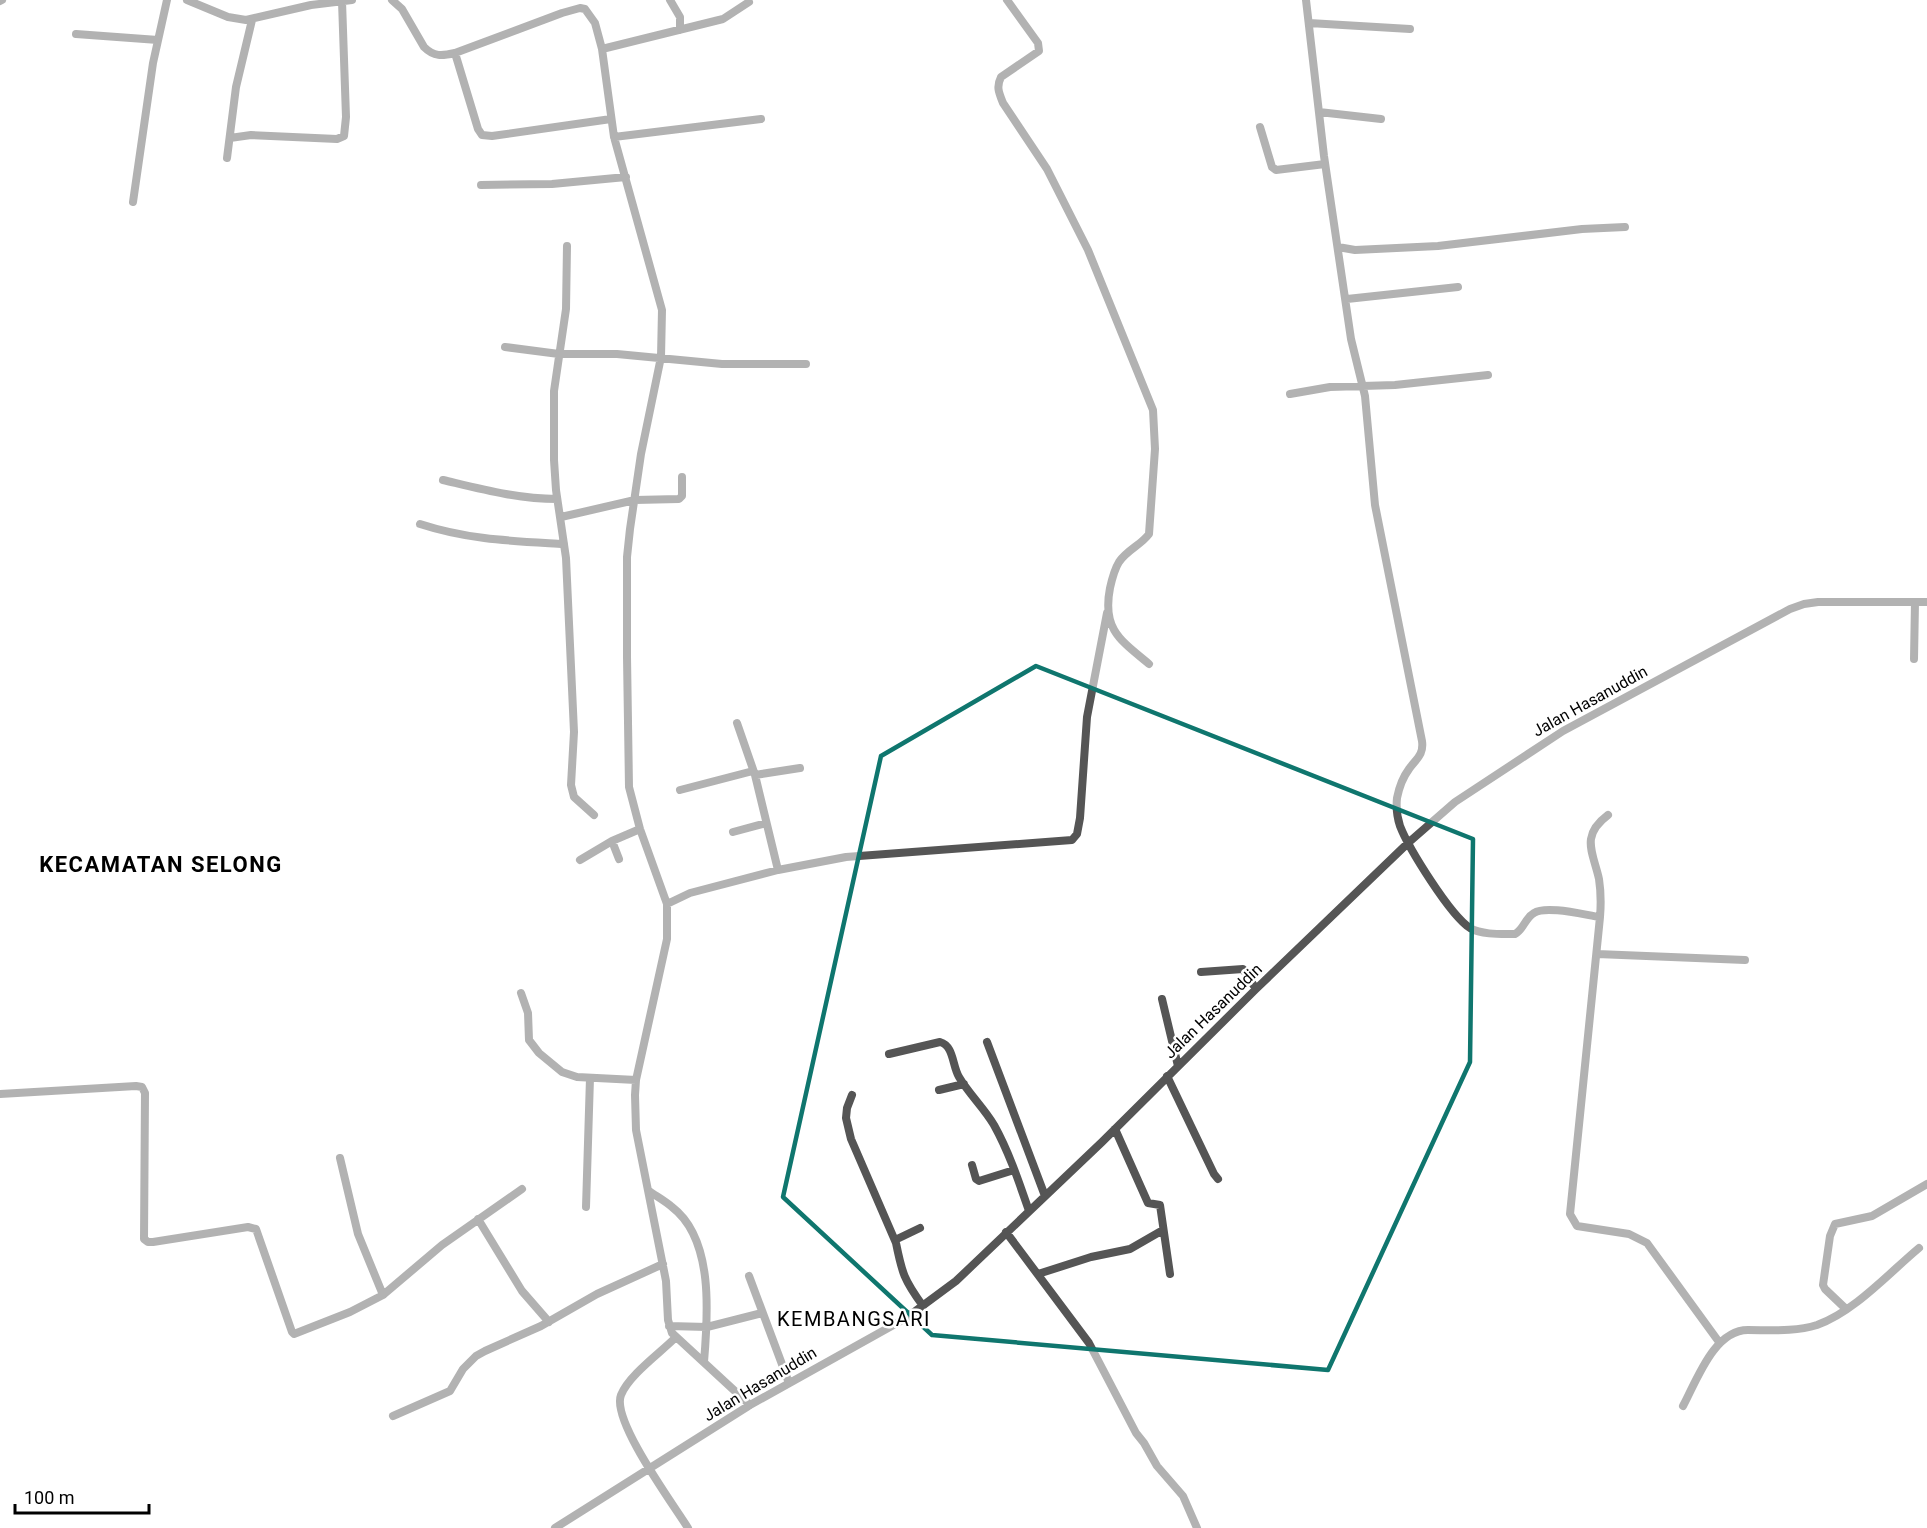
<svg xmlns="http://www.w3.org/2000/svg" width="1927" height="1528" viewBox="0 0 1927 1528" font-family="Roboto,sans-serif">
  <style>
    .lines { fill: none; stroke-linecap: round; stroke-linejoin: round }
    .minor { stroke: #555; stroke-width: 8 }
    .marked { fill: none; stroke: #0f766e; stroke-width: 4.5; stroke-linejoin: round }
    .labels { text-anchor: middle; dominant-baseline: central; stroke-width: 5; stroke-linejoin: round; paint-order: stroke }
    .street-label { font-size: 16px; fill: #000; stroke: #fff }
    .quarter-label { font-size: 20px; letter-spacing: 1.5px; fill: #000; stroke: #fff }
    .district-label { font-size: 22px; font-weight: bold; letter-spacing: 1.5px; fill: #000; stroke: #fff }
  </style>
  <rect width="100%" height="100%" fill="#fff"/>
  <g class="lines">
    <!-- minor -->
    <path class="minor" d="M187,0l41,17 18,3 65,-15 41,-5
      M392,0l10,9 22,38c10,10 18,9 31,6l107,-40 18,-5 5,1 10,14 7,26 12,88 48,173 -1,47 -20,97 -11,75 -3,28v100l2,130 11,42 27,75v35l-31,141 -1,15 1,35 30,151 2,39 4,13 78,72
      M670,0l10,17v13
      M1007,0l31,43 1,8 -38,26c-5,10 -2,16 2,26l44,66 41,81 65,160 2,39 -6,85c-8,11 -22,16 -30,28 -5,8 -7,17 -9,26 -8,41 10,52 39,76
      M1306,0l18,156 27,183 14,57 10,109 47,236c2,14 -6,18 -13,28 -6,8 -10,19 -12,29 -1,10 0,19 3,28 9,23 50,89 70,102 12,7 31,6 45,6 9,-5 10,-16 19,-21 12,-8 51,2 66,4l-30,297 7,12 52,8 18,9 72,99
      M0,1l2,-1
      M1309,23l101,6
      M76,34l82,6
      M602,49l121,-30 26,-17
      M455,53l23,76 4,6 10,1 119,-17
      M1319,112l62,7
      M1260,127l12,40 4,3 49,-6
      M614,137l147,-18
      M230,138l21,-3 86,4 7,-3 2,-19 -4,-116
      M227,158l9,-71 16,-67
      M481,185l71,-1 74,-7
      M133,202l20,-139 14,-63
      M567,246l-1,63 -12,82v69l2,30 10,68 8,174 -3,53 3,12 20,18
      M1338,247l17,3 83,-4 144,-17 43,-2
      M1347,299l111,-12
      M505,347l54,7h58l105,10h84
      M1290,394l40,-7 65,-2 93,-10
      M443,480c38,9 75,19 114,19
      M561,517l74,-17 44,-1 3,-3v-19
      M420,524c49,16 93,17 144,20
      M1914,659l1,-57
      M737,723l18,52 23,95
      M755,775l45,-7
      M680,790l73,-19
      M733,832l33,-9
      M612,841l7,18
      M580,860l32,-19 28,-12
      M667,904l23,-11 88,-23 68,-13 226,-17 5,-6 3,-16 7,-101 20,-104
      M1600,917c1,-12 1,-25 -1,-38 -6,-27 -19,-43 9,-64
      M1597,954l148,6
      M1201,972l42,-3 13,20
      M521,993l7,20 1,27 10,13 23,19 15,5 59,3
      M1162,999l16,67
      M987,1042l58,154
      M889,1054l51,-12c14,4 12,23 19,35 10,17 25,31 35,48 15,27 25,57 35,86
      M1167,1076l47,98 4,5
      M939,1090l25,-6
      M0,1094l136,-8 6,1 3,6 -1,146 4,3h5l95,-15 8,2 36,103 2,2 56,-22 33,-17 59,-50 80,-56
      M852,1095l-5,13 -1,10 5,21 45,104c6,30 8,37 27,63
      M1115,1129l33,74 12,2 10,69
      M340,1158l18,76 25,61
      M972,1165l4,14 3,2 35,-11
      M649,1191c7,5 16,10 23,16 42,32 36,108 32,155
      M586,1207l4,-129
      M478,1219l44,72 27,31
      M1006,1232l83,111 47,90 8,10 13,23 26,30 14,32
      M895,1240l25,-12
      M1038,1274l53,-17 39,-8 33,-19
      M749,1276l40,107
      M1846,1309l-21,-20 -2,-4 7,-49 5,-12 37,-8 55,-32
      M669,1326l38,1 55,-14
      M675,1338c-15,15 -46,37 -54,57 -10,25 52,109 67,133
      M1683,1406c14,-26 31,-76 65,-76 23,0 47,2 69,-5 37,-13 72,-52 102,-77
      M393,1416l57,-25 13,-22 13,-13 9,-5 56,-25 56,-32 66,-30
      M555,1528l195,-123 156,-87 50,-37 146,-139 154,-153 152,-146 47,-41 108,-71 227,-122 14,-5 14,-2h109"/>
  </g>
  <!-- marked area -->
  <path d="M0 0H1927V1528H0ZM1036,666l437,173 -3,223 -142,308 -396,-35 -149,-138 98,-441z" fill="#fff" fill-opacity=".55" fill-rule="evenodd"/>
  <path class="marked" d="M1036,666l437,173 -3,223 -142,308 -396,-35 -149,-138 98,-441z"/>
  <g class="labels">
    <!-- street labels -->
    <g class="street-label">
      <text transform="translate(1590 701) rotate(-29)">Jalan Hasanuddin</text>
      <text transform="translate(1213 1011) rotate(-44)">Jalan Hasanuddin</text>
      <text transform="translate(760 1384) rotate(-31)">Jalan Hasanuddin</text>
    </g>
    <!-- quarter labels -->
    <g class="quarter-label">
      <text x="854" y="1319">KEMBANGSARI</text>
    </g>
    <!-- district labels -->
    <g class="district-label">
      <text x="161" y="864">KECAMATAN SELONG</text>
    </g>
  </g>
  <!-- scale -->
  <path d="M15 1504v9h134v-9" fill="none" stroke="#000000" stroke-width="3"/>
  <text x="24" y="1504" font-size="18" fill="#000000" stroke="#ffffff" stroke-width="4.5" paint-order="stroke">100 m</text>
</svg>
